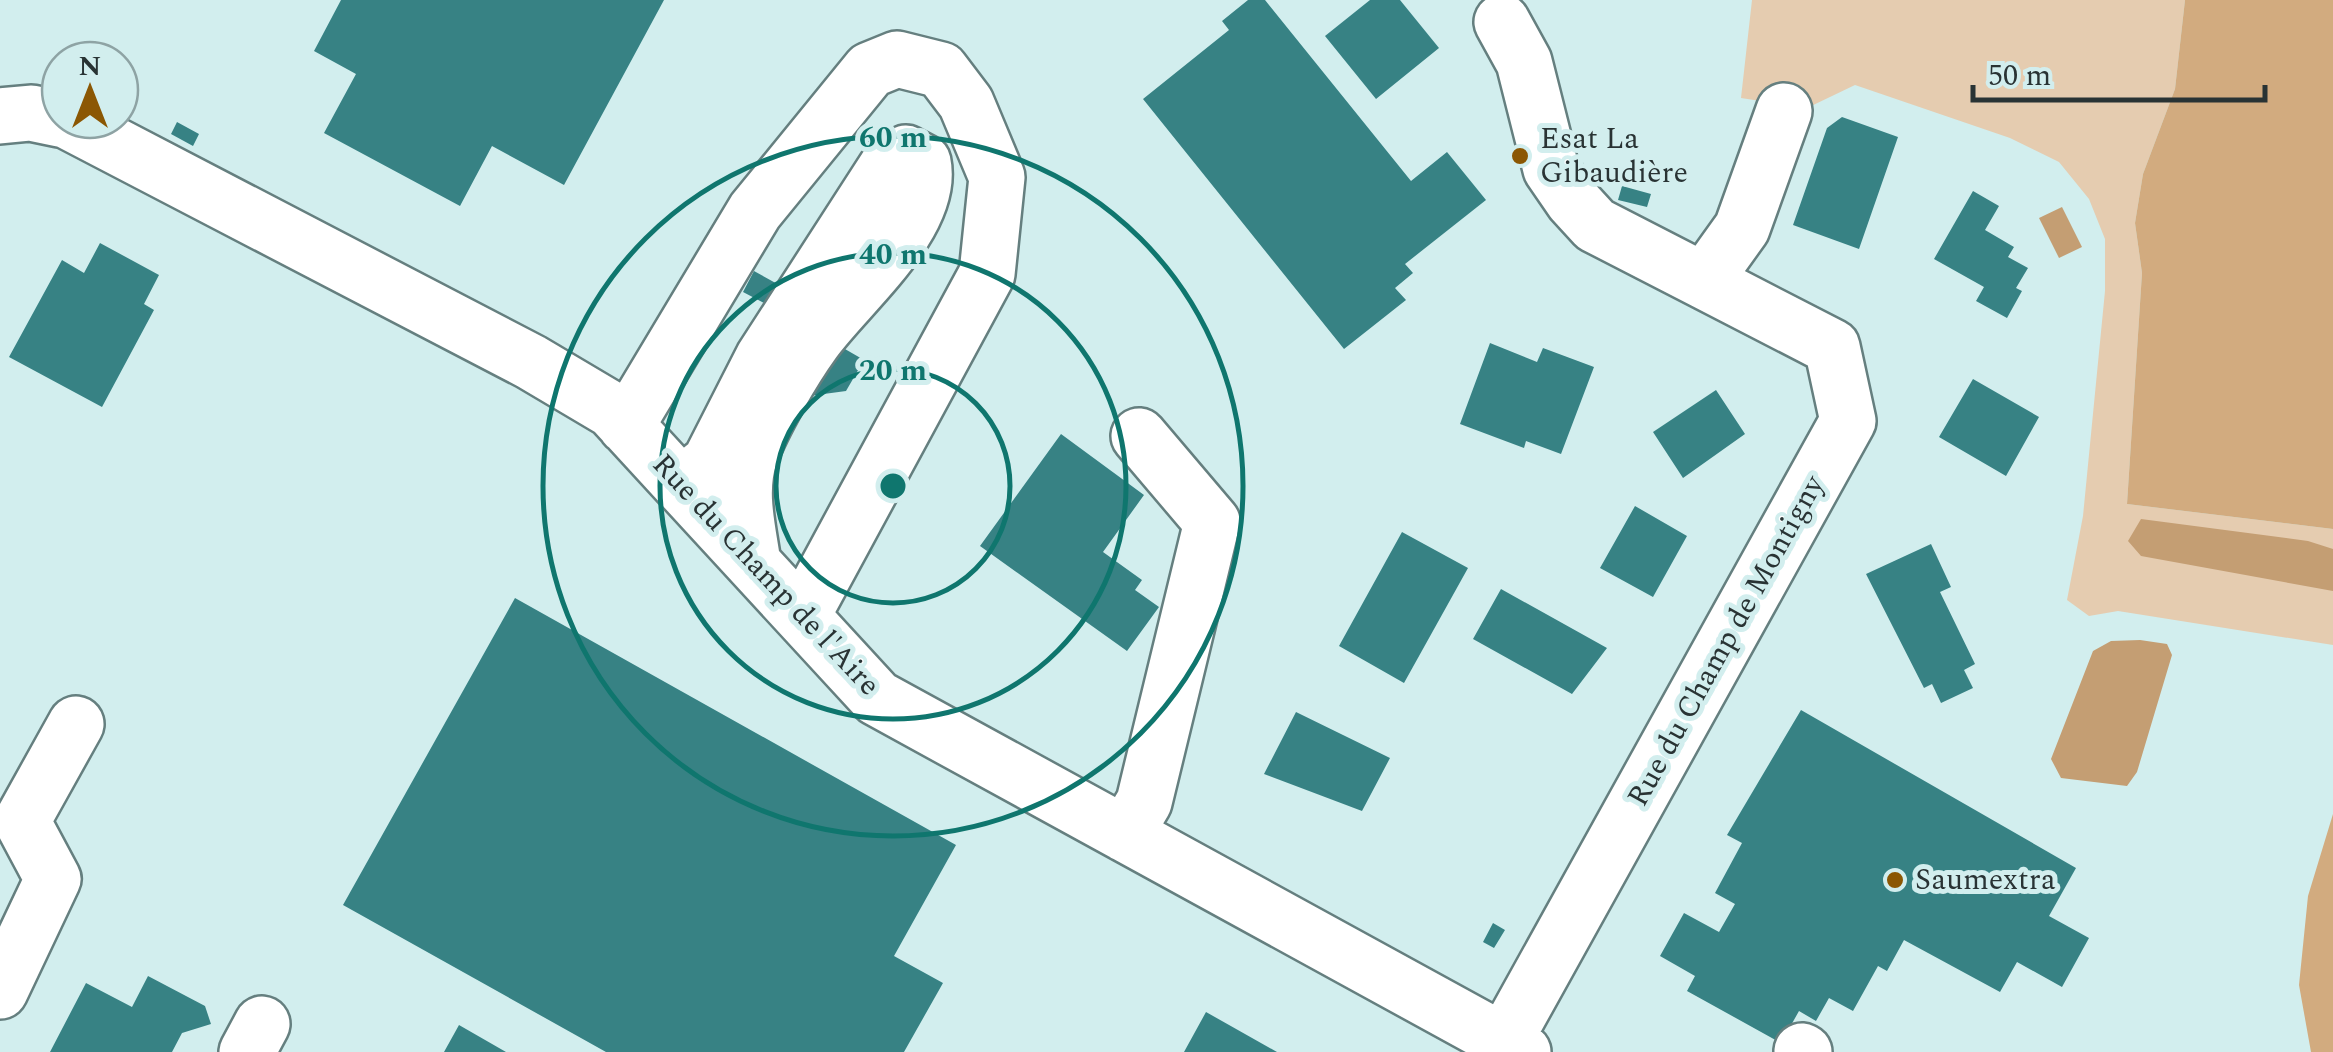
<svg xmlns="http://www.w3.org/2000/svg" width="2333" height="1052" viewBox="0 0 2333 1052" font-family="Spectral,serif">
  <style>
    .green { fill: #e5ccb0 }
    .forest { fill: #d2ab7f }
    .water { fill: #c49e73 }
    .building { fill: #378284 }
    .lines { fill: none; stroke-linecap: round; stroke-linejoin: round }
    .minor-casing { stroke: #657f7f; stroke-width: 60 }
    .minor { stroke: #fff; stroke-width: 55 }
    .ring { fill: none; stroke: #0f766e; stroke-width: 5 }
    .poi-dot { fill: #8b5703; stroke: #d2eeee; stroke-width: 4 }
    .labels { text-anchor: middle; dominant-baseline: central; stroke-width: 10; stroke-linejoin: round; paint-order: stroke }
    .poi-label { font-size: 30px; fill: #293334; stroke: #d2eeee; text-anchor: start }
    .street-label { font-size: 30px; fill: #293334; stroke: #d2eeee }
    .centre { fill: #0f766e; stroke: #d2eeee; stroke-width: 5 }
    .ring-label { font-size: 30px; text-anchor: middle; font-weight: bold; fill: #0f766e; stroke: #d2eeee; stroke-width: 10; stroke-linejoin: round; paint-order: stroke }
  </style>
  <rect width="100%" height="100%" fill="#d2eeee"/>
  <!-- green -->
  <path class="green" d="M1752,0h433l-10,89 -32,85 -8,49 7,50 -15,231 206,25v116l-215,-34 -29,5 -22,-16 16,-84 22,-225v-52l-16,-40 -30,-37 -49,-24 -155,-53 -48,23 -66,-10z"/>
  <!-- forest -->
  <path class="forest" d="M2185,0h148v529l-206,-25 15,-231 -7,-50 8,-49 32,-85z
    M2333,814v238h-22l-12,-67 9,-89z"/>
  <!-- water -->
  <path class="water" d="M2062,207l20,40 -23,11 -20,-40z
    M2141,519l167,22 25,8v42l-192,-35 -13,-15z
    M2140,640l27,4 5,11 -35,117 -10,14 -66,-8 -10,-19 42,-108 18,-10z"/>
  <!-- building -->
  <path class="building" d="M341,0h323l-100,185 -72,-39 -32,60 -136,-73 32,-59 -42,-23z
    M1248,0h17l146,181 36,-29 39,48 -81,64 8,9 -18,15 11,12 -62,49 -201,-250 86,-69 -7,-9z
    M1370,0h30l39,48 -63,51 -51,-63z
    M1842,117l56,20 -39,112 -66,-24 34,-97z
    M177,122l22,12 -6,12 -22,-12z
    M1622,186l29,8 -4,13 -29,-7z
    M1973,191l26,15 -14,24 29,17 -6,10 20,11 -12,20 6,3 -15,27 -31,-17 8,-14 -50,-28z
    M100,243l59,32 -15,29 10,6 -52,97 -93,-50 53,-97 22,13z
    M754,271l27,15 -11,20 -27,-14z
    M1490,343l47,19 6,-14 51,19 -33,87 -35,-13 -2,7 -64,-24z
    M838,345l26,15 -18,31 -37,5z
    M1973,379l66,38 -33,59 -67,-39z
    M1716,390l29,44 -62,44 -30,-46z
    M1061,434l83,61 -41,57 39,28 -7,10 24,17 -32,44 -147,-105z
    M1635,506l52,30 -34,61 -53,-29z
    M1402,532l66,36 -64,115 -65,-37z
    M1931,544l20,43 -11,5 35,72 -11,6 9,18 -32,15 -9,-19 -8,4 -58,-114z
    M1501,589l106,59 -35,46 -99,-55z
    M515,598l441,247 -62,111 49,27 -39,69h-298l-263,-147z
    M1801,710l275,158 -27,48 40,22 -27,49 -45,-25 -17,30 -96,-52 -17,31 -9,-5 -25,45 -24,-13 -13,23 -17,-10 -18,32 -94,-52 8,-15 -35,-20 24,-43 35,19 16,-28 -20,-11 27,-50 -15,-8z
    M1296,712l94,46 -28,53 -98,-37z
    M1493,923l12,7 -11,18 -11,-6z
    M148,976l57,30 6,18 -29,9 -10,19h-122l36,-69 46,24z
    M1206,1012l71,40h-93z
    M459,1025l47,27h-62z"/>
  <g class="lines">
    <defs>
      <path id="minor" d="M1502,22l22,40 27,107 22,32 22,24 109,56
        M0,116l31,-3 29,6
        M66,120l465,242 81,48 265,288 646,354
        M626,426l129,-215 115,-141 27,-11 44,11 25,33 31,74 -10,97 -185,342
        M681,485l29,-23 53,-104 126,-195 17,-10 17,9c13,61 -76,133 -109,179 -21,29 -52,82 -64,115 -12,35 -2,72 3,107
        M1125,834l19,-32 68,-280 -73,-86
        M0,991l53,-112 -31,-58 54,-97
        M1802,1051l2,1
        M247,1052l15,-28
        M1498,1052l350,-631 -16,-74 -128,-66 38,-53 42,-117"/>
    </defs>
    <!-- minor casing -->
    <use href="#minor" class="minor-casing"/>
    <!-- minor -->
    <use href="#minor" class="minor"/>
  </g>
  <!-- distance rings -->
  <g class="ring">
    <circle cx="893" cy="486" r="117"/>
    <circle cx="893" cy="486" r="233"/>
    <circle cx="893" cy="486" r="350"/>
  </g>
  <!-- markers -->
  <g class="poi-dot">
    <circle cx="1520" cy="156" r="10"/>
    <circle cx="1895" cy="880" r="10"/>
  </g>
  <g class="labels">
    <!-- poi labels -->
    <g class="poi-label">
      <text x="1540" y="139">Esat La<tspan x="1540" dy="34">Gibaudière</tspan></text>
      <text x="1915" y="880">Saumextra</text>
    </g>
    <!-- street labels -->
    <g class="street-label">
      <text transform="translate(766 575) rotate(47)">Rue du Champ de l'Aire</text>
      <text transform="translate(1726 641) rotate(-61)">Rue du Champ de Montigny</text>
    </g>
  </g>
  <circle cx="893" cy="486" r="15" class="centre"/>
  <g class="ring-label">
    <text x="893" y="147">60 m</text>
    <text x="893" y="264">40 m</text>
    <text x="893" y="380">20 m</text>
  </g>
  <!-- north arrow -->
  <g transform="translate(90 90)"><circle r="48" fill="#d2eeee" stroke="#8ea3a4" stroke-width="2.5"/>
  <path d="M0-8L18 38L0 25L-18 38Z" fill="#8b5703"/>
  <text y="-15" font-size="28" font-weight="bold" text-anchor="middle" fill="#293334">N</text>
  </g>
  <!-- scale -->
  <path d="M1973 85v15h292v-15" fill="none" stroke="#293334" stroke-width="5"/>
  <text x="1988" y="85" font-size="30" fill="#293334" stroke="#d2eeee" stroke-width="8" paint-order="stroke">50 m</text>
</svg>
